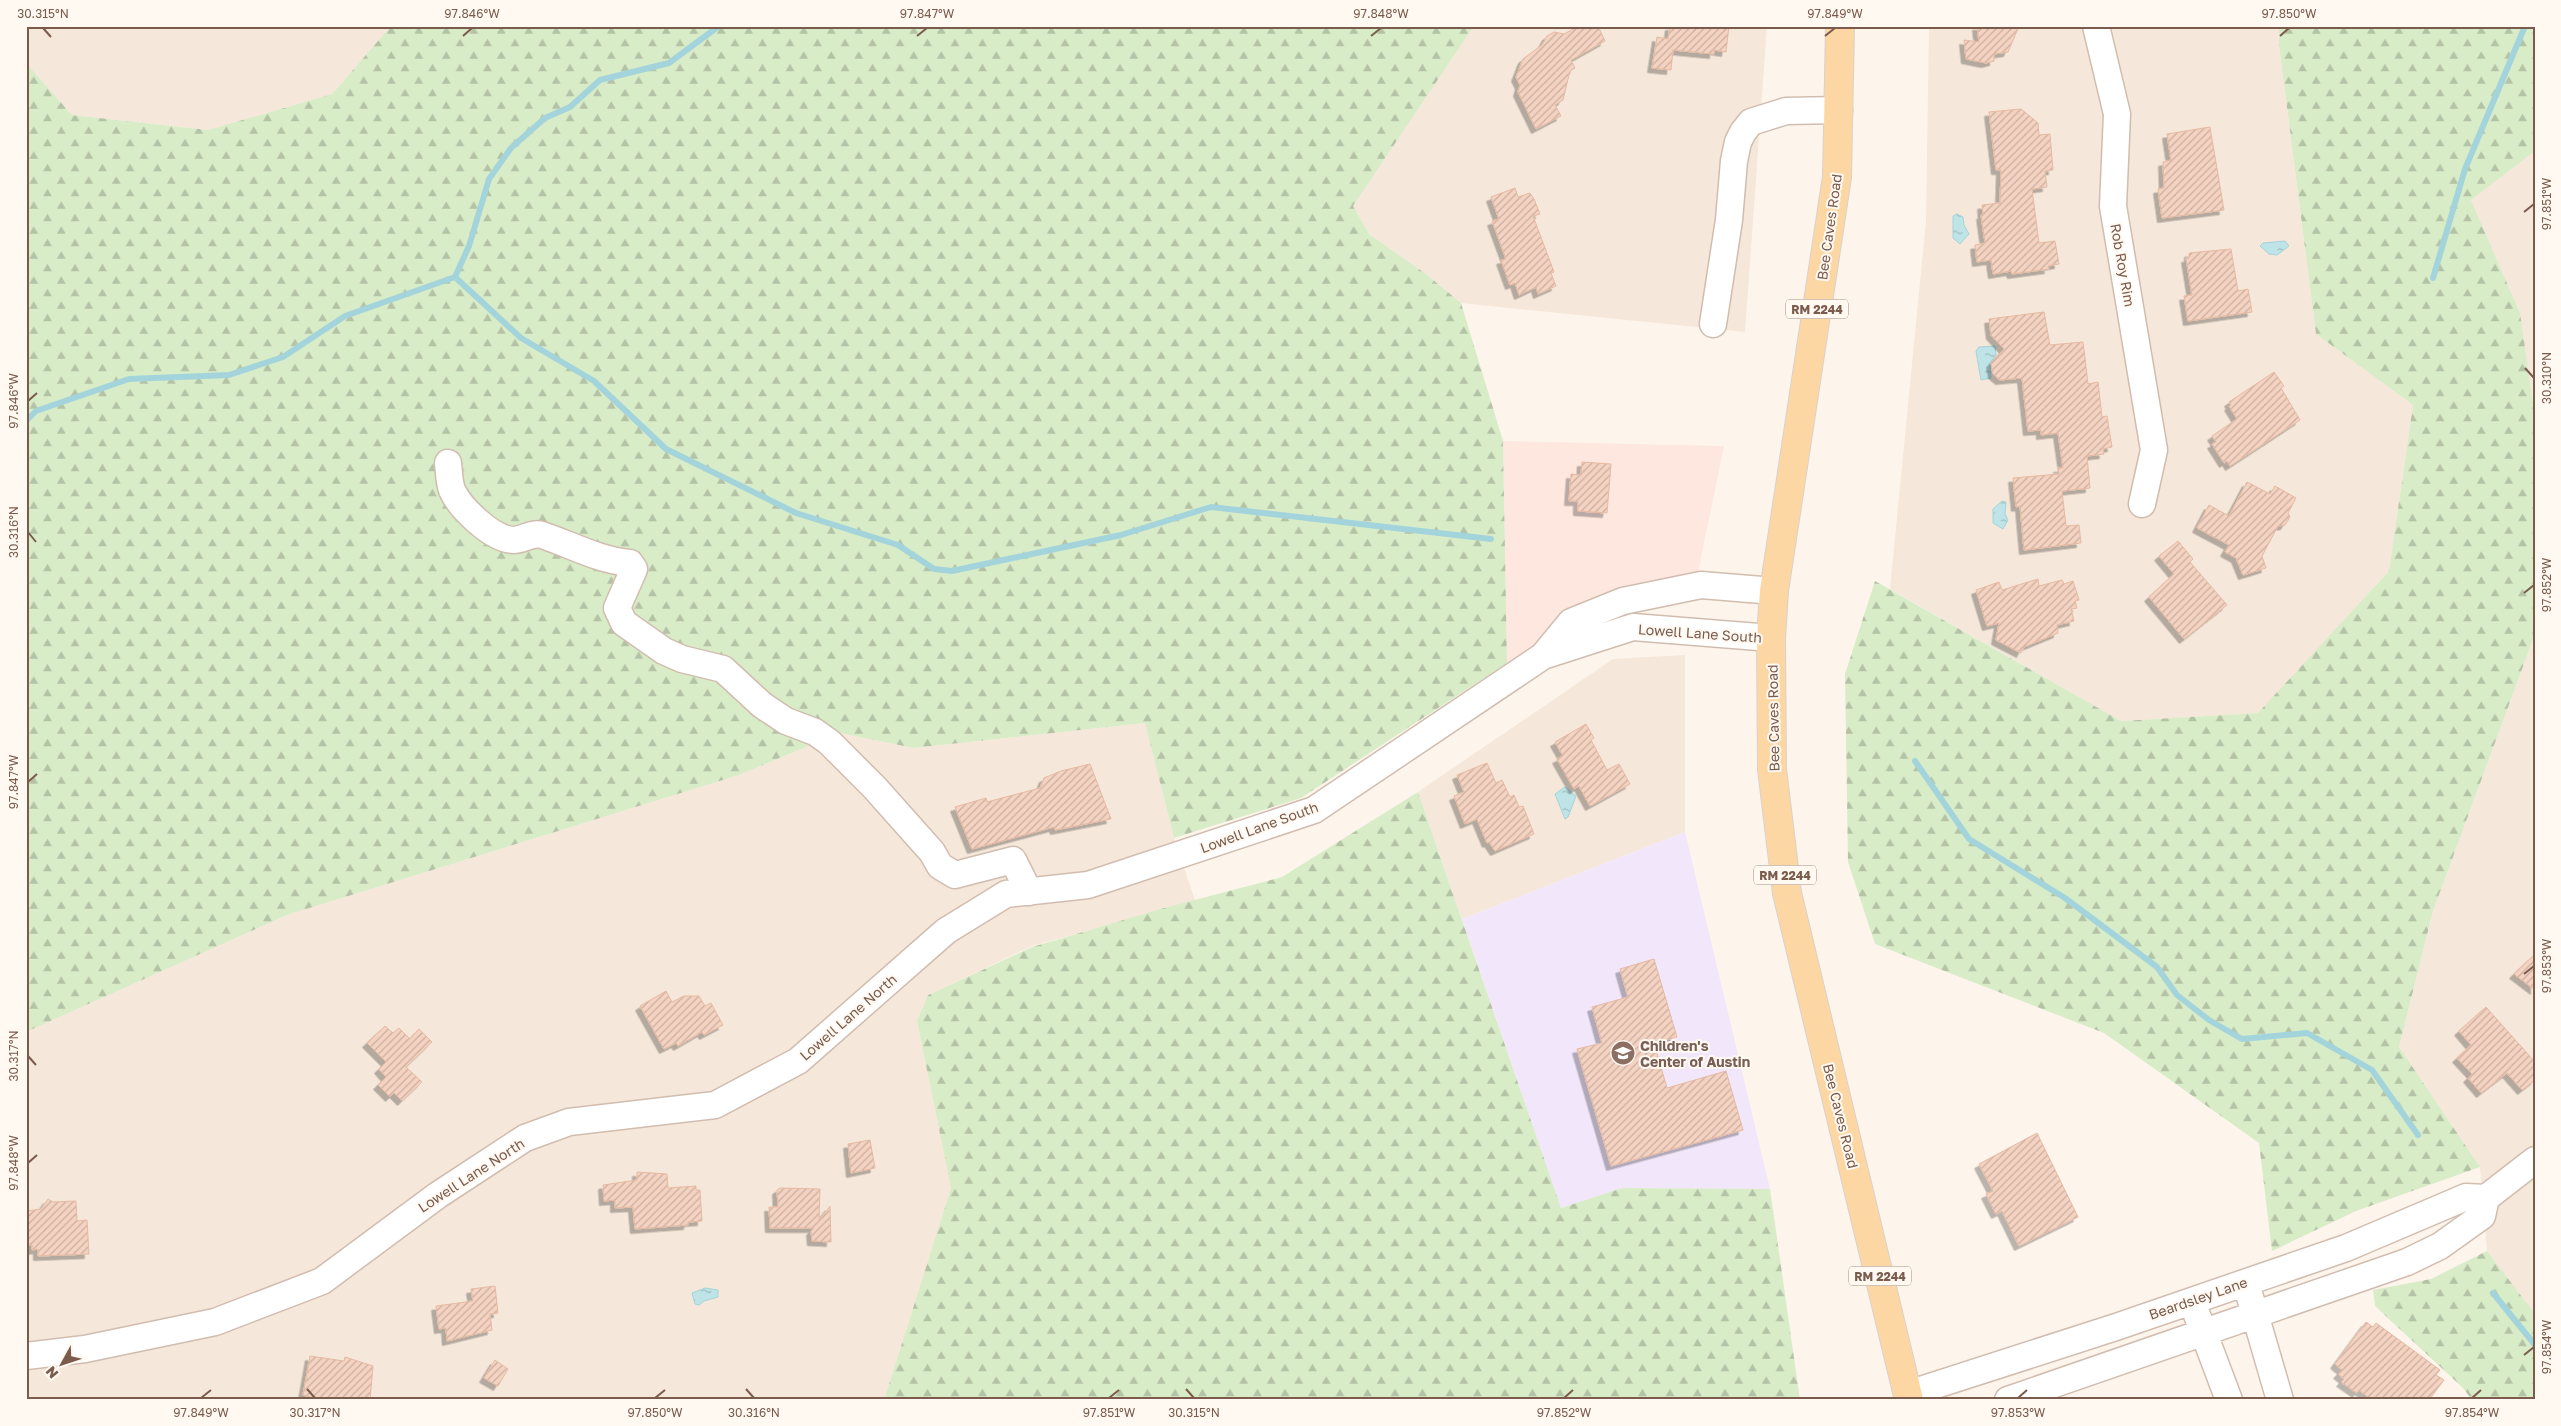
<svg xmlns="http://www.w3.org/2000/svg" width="2561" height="1426" viewBox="0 0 2561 1426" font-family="'Golos Text',sans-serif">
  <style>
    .residential { fill: #f5e7d9 }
    .commercial { fill: #fde7df }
    .education { fill: #f2e7fa }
    .forest { fill: url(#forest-firs) }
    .water { fill: url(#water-ripples); stroke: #a4d4db }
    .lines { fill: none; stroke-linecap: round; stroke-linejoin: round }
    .stream { stroke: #a4d4db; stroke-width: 6 }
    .building { fill: url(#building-hatch); stroke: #e7b9a1; filter: url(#shadow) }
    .minor-casing { stroke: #d1bdaf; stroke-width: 29 }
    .major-casing { stroke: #dad1cd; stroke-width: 30 }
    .minor { stroke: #fff; stroke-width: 26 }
    .major { stroke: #fcd7a3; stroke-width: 28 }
    .ticks { fill: none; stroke: #7a5b4c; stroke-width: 2 }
    .labels { text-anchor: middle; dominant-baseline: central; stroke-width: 4; stroke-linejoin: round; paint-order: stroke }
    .shield { fill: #fff9f2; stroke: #a28a7e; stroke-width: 1 }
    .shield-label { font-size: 12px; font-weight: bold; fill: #7a5b4c }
    .street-label { font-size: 14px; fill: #7a5b4c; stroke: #fff9f2 }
    .education-label { font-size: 14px; font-weight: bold; fill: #785e54; stroke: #fff9f2; text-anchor: start }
    .neatline { fill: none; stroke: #7a5b4c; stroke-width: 2 }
    .ticks-label { font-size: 12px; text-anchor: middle; fill: #7a5b4c }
  </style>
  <defs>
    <pattern id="forest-firs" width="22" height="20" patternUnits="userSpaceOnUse" patternTransform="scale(1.25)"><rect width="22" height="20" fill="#d8ecc8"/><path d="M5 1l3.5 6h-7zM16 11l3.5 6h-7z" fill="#b4c2a5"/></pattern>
    <pattern id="water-ripples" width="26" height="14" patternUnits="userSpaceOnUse" patternTransform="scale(1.25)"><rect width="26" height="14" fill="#bee4e8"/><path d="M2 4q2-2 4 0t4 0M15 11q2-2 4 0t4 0" fill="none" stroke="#9fbcbe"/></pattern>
    <pattern id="building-hatch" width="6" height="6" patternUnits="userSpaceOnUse" patternTransform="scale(1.25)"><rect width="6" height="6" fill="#f4d3c2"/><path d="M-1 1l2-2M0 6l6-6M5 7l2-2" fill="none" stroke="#cbaea0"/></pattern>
    <filter id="shadow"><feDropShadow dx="-4.5" dy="4.5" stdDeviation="0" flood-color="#0004"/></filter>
  </defs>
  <rect width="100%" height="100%" fill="#fdf5eb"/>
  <!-- residential -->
  <path class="residential" d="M26,26h365l-59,68 -124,36 -136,-15 -46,-52z
    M1474,26h293l-22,306 -284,-29 -35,-29 -57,-40 -16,-28z
    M1929,26h350v20l37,288 97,71 -24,166 -130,142 -138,8 -231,-132 36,-368z
    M2535,151v265l-15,-103 -49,-113z
    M2535,634v680l-48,-63 -7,-84 -81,-120 34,-136z
    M1685,655v177l-223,87 -44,-127 195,-133z
    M1145,723l29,115 21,62 -163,46 -104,49 -11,26 34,167 -67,212h-858v-368l261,-117 449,-139 104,-43 74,15z"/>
  <!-- commercial -->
  <path class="commercial" d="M1503,441l221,5 -27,131 -88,23 -102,63z"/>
  <!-- education -->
  <path class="education" d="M1685,832l85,357 -148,-1 -61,20 -99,-289z"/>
  <!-- forest -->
  <path class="forest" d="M391,26h1083l-121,180 16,28 57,40 35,29 42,138 4,222 -206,135 -127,40 -29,-115 -231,25 -74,-15 -104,43 -449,139 -261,117v-969l46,52 136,15 124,-36z
    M2279,26h256v125l-64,49 49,113 15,103v218l-102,277 -34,136 81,120 -124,44 -84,40 -13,-108 -155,-110 -229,-89 -27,-82 -3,-188 30,-93 246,140 137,-8 131,-142 24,-166 -97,-71 -37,-289z
    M1418,792l143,416 61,-20 148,1 30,211h-916l67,-212 -34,-167 11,-26 104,-48 132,-39 118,-31z
    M2487,1251l48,63v86h-63l-9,-12 -88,-82 -2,-16 58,-11z"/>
  <!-- water -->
  <path class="water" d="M1957,214l6,3 1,8 5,9 -9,10 -7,-6v-22z
    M2285,241l4,5 -12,9 -8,-1 -9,-8 3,-3z
    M1995,346l1,9 -6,8 1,15 -10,2 -5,-29 3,-4z
    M2002,501l4,1 -1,12 3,6 -5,9 -10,-6v-14z
    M1565,787l11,9 -8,21 -3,2 -10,-25z
    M705,1288l13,2v7l-14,4 -5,4 -4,-1 -3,-11z"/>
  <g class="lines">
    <!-- stream -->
    <path class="stream" d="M455,277l14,-31 20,-67 22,-31 34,-30 25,-11 30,-27 69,-17 50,-37
      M2433,278l32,-109 60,-143
      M26,421l10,-10 93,-32 100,-4 54,-18 62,-41 110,-39 66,61 73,43 72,68 130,64 102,32 36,24 18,2 169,-36 90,-28 280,32
      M1915,761l54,78 96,59 92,69 20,28 32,25 33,19 65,-6 65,37 46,65
      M2493,1293l42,52"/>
  </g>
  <!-- building -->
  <path class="building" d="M1579,26h19l7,15 -34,19 4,8 -5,3 -7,29 -8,5 6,11 -25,13 -18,-37 2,-7 -4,-8 7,-18 19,-14 5,-9 7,-4 10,2z
    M1670,26h59l-3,26 -12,-2v4l-41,-4 -2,20 -19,-2 5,-31 11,2z
    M1977,26h42l-11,26 -14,2v7l-8,2 -20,-4 -2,-19 15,2z
    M2021,109l17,14 1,12 11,-1 3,36 -8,1 2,16 -15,2 7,54 16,-2 4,23 -11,2 1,3 -37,5 -1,-3 -18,3 -2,-14 -14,2 -2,-17 10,-2 -4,-28h2l-1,-10 18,-2 1,-33h-5l-7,-58z
    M2210,127l14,83 -62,8 -4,-29 6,-1 -1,-26 8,-2 -4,-26z
    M1515,188l3,9 12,-4 4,6 6,15 -7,2 21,56 -3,1 5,13 -18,8 -2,-7 -17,8 -4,-12 -5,2 -9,-25 5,-1 -14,-38 7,-2 -8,-22z
    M2231,249l7,42 10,-2 4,23 -64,9 -4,-25 8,-1 -6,-37h3v-5z
    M2044,312l6,33 33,-3 5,42 10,-2 4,35 5,-1 5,31 -9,2 1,5 -17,2 3,32 -28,3 4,35 13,-1 2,18 -57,7 -4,-44 -4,1 -3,-29 46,-4 -1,-6h5l-5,-35 -17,2v-5l-13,1 -6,-53 -22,2 -7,-6 -2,-11 13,-14 -13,-14 -2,-16z
    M2274,372l10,14 -3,2 19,32 -70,46 -3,-5 -3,2 -12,-19 4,-2 -4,-6 25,-17 -8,-13 2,-1 -2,-3z
    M1582,462l29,2 -4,49 -29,-2v-10h-9l2,-27 10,1z
    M2247,482l23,12 5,-8 21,12 -8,15 2,4 -5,8 -7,1 -16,30 4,12 -23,7 -7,-17 -11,-6 4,-7 -32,-17 12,-23 20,11z
    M2178,541l15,18 -3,3 37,43 -43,34 -35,-42 25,-23 -15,-18z
    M2038,579l1,7 23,-6 2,4 9,-3 6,19 -4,1 2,7 -6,1 3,12 -17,4 1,8 -34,14 -3,6 -25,-13 3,-17 -12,3 -11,-36 23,-8 3,8z
    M1586,724l8,14 -3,2 16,30 12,-6 11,20 -40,22 -11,-20 -5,3 -17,-30 6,-3 -8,-14z
    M1487,763l9,20 6,-3 8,17 4,-2 5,12 4,-1 11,28 -39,17 -6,-9 -2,1 -10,-24 -12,5 -11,-28 10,-4 -7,-17z
    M1090,764l21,55 -56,11 -1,-3 -82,22 -17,-42 31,-9 1,4 53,-14 4,-10 17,-7z
    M2535,954v36l-21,-16z
    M1654,959l23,78 -23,6 13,45 59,-17 17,59 -132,36 -34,-117 25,-6 -10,-36 36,-10 -8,-28z
    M666,991l6,11 12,-6h15l6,10 6,-3 12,22 -19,10 -2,-3 -24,14 -2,-3 -12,6 -24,-43z
    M2486,1007l49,55v18l-13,10 -15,-17 -26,20 -13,-15 4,-4 -15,-16 14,-13 -12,-14z
    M385,1026l8,7 6,-5 11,11 9,-10 13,13 -26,25 16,15 -20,19 -8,-8 -4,4 -12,-12 8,-8 -7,-8 7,-7 -19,-19z
    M2037,1133l41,84 -59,29 -17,-35 -6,3 -10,-20 7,-3 -14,-27z
    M870,1140l5,28 -24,5 -3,-29z
    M637,1172l30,2 1,14 28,-2v4h4l2,31 -14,1v3l-53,4 -2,-22 -18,1v-8l-11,1 -1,-16 34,-5z
    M780,1188l40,1 -1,31 11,-14 1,36 -19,-1 -1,-10 3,-3h-44l-1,-21h9l-1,-17z
    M48,1199l5,3 23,-1 1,20 10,-1 2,34 -51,2v-7l-6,1v-5l-6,1v-35l15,-2z
    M495,1286l3,27 -8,1 2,16 -45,11 -1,-13 -7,1 -3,-23 37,-5 -2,-12z
    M2366,1322l7,5 3,-4 64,47 -4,5 8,5 -15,20h-57l-13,-10 -2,3 -16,-11 3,-3 -6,-5 4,-4 -7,-6z
    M310,1356l34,5 1,-4 28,9 -3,34h-47l-20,-5z
    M495,1360l13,9 -10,17 -14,-8z"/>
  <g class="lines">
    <defs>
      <path id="minor" d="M2096,26l21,88 -4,92 41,244 -12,54
        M1713,324l16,-104 5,-59 4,-19 5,-10 8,-10 35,-11 53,-1
        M448,463c1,8 1,19 4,27 8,18 40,49 61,50 11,0 18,-8 29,-5 30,10 56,25 88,28l4,6 -17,39 7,15 40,28 18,8 41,10 39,36 24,16 29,11 14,10 46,46 57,64 8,14 15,9 58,-15 16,32
        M1543,656l90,-29 138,11
        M2486,1198l49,-38
        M2250,1297l30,103
        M2197,1315l32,85
        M26,1356l59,-7 130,-27 107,-41 116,-86 87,-57 44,-16 146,-17 83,-44 148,-130 60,-37 82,-9 226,-75 229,-154 28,-34 52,-21 78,-16 73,6
        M1908,1394l208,-67 230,-79 120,-51 20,1 -4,18 -42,30 -33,16 -399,138"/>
      <path id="major" d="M1840,26l-3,151 -63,414 -3,47 1,131 15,124 122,507"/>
    </defs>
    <!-- minor casing -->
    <use href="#minor" class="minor-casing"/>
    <!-- major casing -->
    <use href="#major" class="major-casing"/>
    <!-- minor -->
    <use href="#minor" class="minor"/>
    <!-- major -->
    <use href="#major" class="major"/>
  </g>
  <!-- ticks -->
  <path class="ticks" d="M43,28l8,9M463,36l9,-8M917,36l10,-8M1371,36l10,-8M1825,36l10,-8M2280,36l9,-8M2524,212l10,-8M2525,368l9,10M28,401l9,-8M28,532l8,10M2524,593l10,-8M28,782l9,-8M2524,974l10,-8M28,1056l8,9M28,1163l9,-8M2524,1355l10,-8M307,1389l8,9M746,1389l8,9M1186,1389l8,9M201,1398l10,-8M655,1398l10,-8M1109,1398l10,-8M1564,1398l9,-8M2018,1398l9,-8M2472,1398l9,-8"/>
  <!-- icons -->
  <defs>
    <symbol id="school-disc" viewBox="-11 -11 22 22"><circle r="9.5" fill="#8d6e63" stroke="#fff9f2"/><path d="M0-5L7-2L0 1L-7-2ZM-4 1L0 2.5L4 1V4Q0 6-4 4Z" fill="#fff"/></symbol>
  </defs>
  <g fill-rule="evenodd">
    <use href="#school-disc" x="1609" y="1039" width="28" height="28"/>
  </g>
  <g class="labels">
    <!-- shield labels -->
    <g class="shield">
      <rect x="1786" y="299.5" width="62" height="19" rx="4"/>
      <rect x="1754" y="865.5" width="62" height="19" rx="4"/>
      <rect x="1849" y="1266.5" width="62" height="19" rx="4"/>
    </g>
    <g class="shield-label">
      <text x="1817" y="309">RM 2244</text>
      <text x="1785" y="875">RM 2244</text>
      <text x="1880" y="1276">RM 2244</text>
    </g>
    <!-- street labels -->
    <g class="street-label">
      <text transform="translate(1829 227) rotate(-82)">Bee Caves Road</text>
      <text transform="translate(2123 265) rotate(80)">Rob Roy Rim</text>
      <text transform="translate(1700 633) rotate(4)">Lowell Lane South</text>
      <text transform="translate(1773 718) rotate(-91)">Bee Caves Road</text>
      <text transform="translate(1259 827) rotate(-20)">Lowell Lane South</text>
      <text transform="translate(848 1017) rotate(-41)">Lowell Lane North</text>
      <text transform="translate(1841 1116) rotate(76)">Bee Caves Road</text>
      <text transform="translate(471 1175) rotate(-33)">Lowell Lane North</text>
      <text transform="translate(2198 1298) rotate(-19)">Beardsley Lane</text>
    </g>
    <!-- education labels -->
    <g class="education-label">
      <text x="1640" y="1045">Children's<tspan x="1640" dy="16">Center of Austin</tspan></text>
    </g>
  </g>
  <!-- border -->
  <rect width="2561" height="1426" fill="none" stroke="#fff9f2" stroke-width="55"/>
  <!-- north arrow -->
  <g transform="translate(62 1364) rotate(230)" stroke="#fff9f2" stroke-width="4" paint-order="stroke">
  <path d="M0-4L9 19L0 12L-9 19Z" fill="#7a5b4c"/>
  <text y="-8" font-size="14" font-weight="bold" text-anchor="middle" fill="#7a5b4c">N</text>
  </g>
  <rect x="28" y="28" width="2506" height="1370" class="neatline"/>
  <g class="ticks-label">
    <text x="43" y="18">30.315°N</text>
    <text x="472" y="18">97.846°W</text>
    <text x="927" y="18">97.847°W</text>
    <text x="1381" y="18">97.848°W</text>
    <text x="1835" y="18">97.849°W</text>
    <text x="2289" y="18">97.850°W</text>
    <text transform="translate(2547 204) rotate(-90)" y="4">97.851°W</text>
    <text transform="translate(2547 378) rotate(-90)" y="4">30.310°N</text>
    <text transform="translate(14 401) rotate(-90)" y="4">97.846°W</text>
    <text transform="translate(14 532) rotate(-90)" y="4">30.316°N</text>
    <text transform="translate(2547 585) rotate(-90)" y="4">97.852°W</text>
    <text transform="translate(14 782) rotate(-90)" y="4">97.847°W</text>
    <text transform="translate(2547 966) rotate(-90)" y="4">97.853°W</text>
    <text transform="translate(14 1056) rotate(-90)" y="4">30.317°N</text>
    <text transform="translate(14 1163) rotate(-90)" y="4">97.848°W</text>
    <text transform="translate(2547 1347) rotate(-90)" y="4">97.854°W</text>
    <text x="201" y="1417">97.849°W</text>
    <text x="315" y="1417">30.317°N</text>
    <text x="655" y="1417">97.850°W</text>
    <text x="754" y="1417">30.316°N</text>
    <text x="1109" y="1417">97.851°W</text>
    <text x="1194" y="1417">30.315°N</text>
    <text x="1564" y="1417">97.852°W</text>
    <text x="2018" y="1417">97.853°W</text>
    <text x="2472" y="1417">97.854°W</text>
  </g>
</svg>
